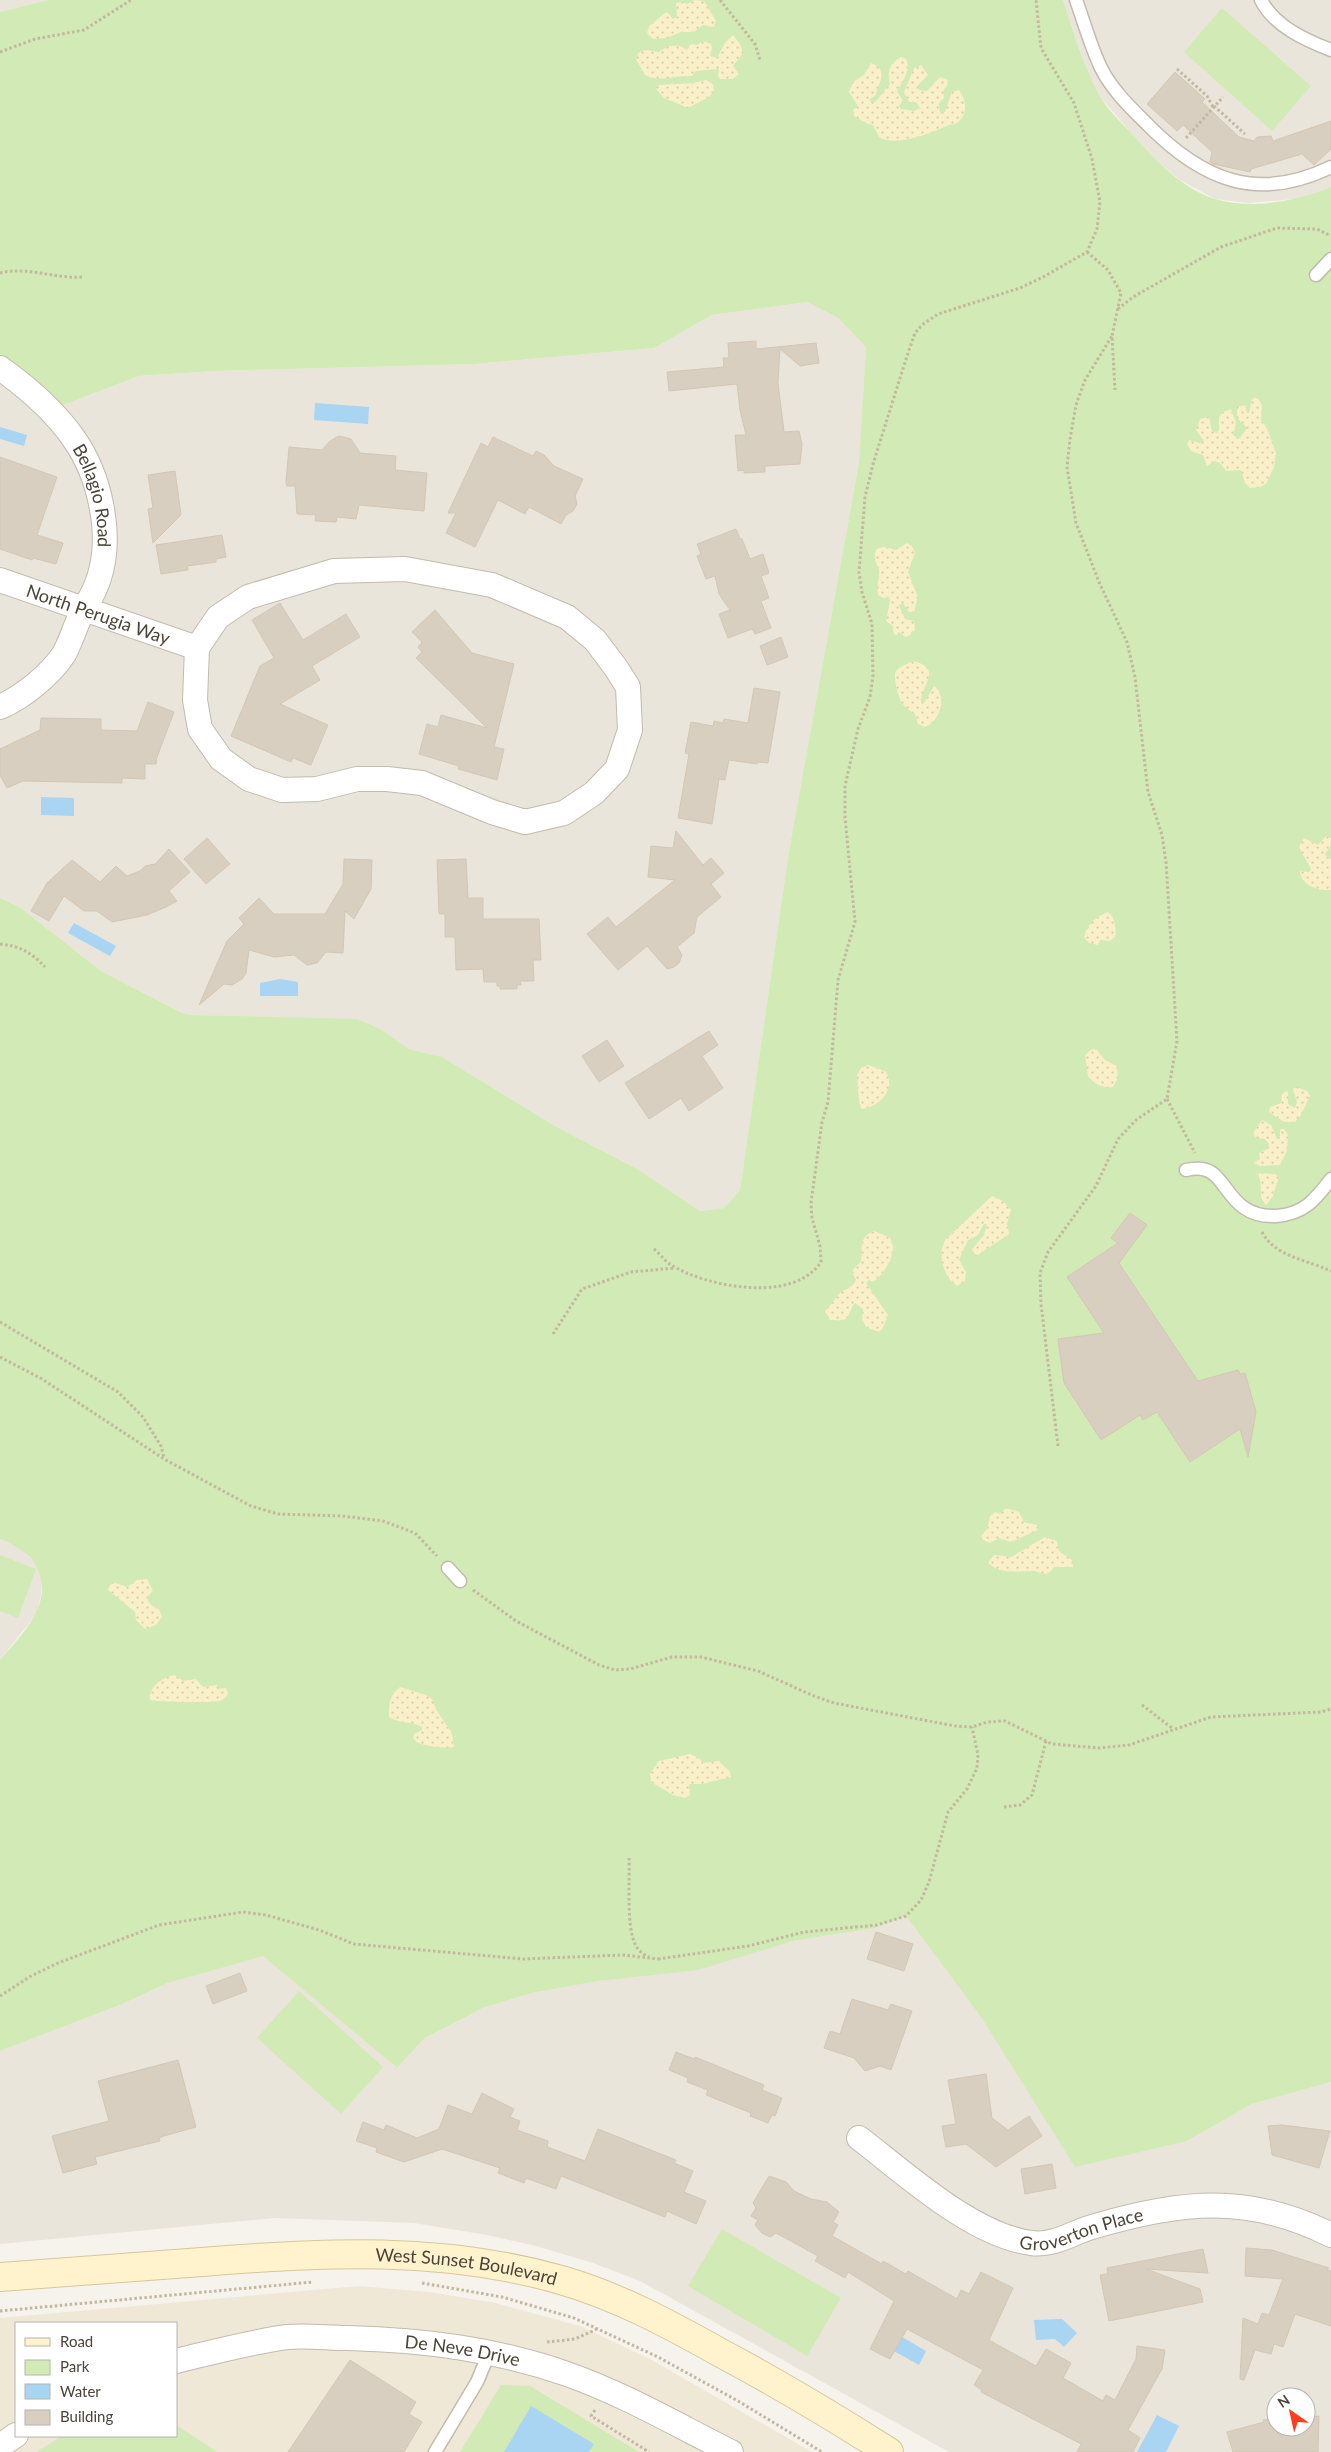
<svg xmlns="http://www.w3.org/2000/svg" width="1331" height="2452" viewBox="0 0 1331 2452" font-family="Lato,sans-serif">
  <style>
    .residential { fill: #eae5da; fill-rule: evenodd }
    .education { fill: #efe8d6; fill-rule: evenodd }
    .green { fill: #d2eab5 }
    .sand { fill: url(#sand-dots) }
    .water { fill: #a9d4f2 }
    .building { fill: #d8cfc1; stroke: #d3c7b4 }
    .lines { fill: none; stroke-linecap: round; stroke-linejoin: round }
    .service-casing { stroke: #c2bbae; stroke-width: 15 }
    .minor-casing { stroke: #c2bbae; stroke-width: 26 }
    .secondary-casing { stroke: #d6c79b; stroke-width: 30 }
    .path { stroke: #c4b79f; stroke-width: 3; stroke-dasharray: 2.5 2.5; stroke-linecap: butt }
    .service { stroke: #fff; stroke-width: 12 }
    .minor { stroke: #fff; stroke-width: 24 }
    .secondary { stroke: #fff3cd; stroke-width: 28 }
    .labels { text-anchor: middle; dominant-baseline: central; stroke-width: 4.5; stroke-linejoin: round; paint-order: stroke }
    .street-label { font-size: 18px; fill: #4b4439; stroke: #fff }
  </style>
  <defs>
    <pattern id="sand-dots" width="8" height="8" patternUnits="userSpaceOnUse" patternTransform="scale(1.25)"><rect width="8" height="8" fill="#f9efc9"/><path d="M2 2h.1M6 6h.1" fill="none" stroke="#d7cead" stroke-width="1.8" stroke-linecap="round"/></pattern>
  </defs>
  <rect width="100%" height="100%" fill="#f6f3ec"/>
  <!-- residential -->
  <path class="residential" d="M0,0h48l-48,12z
    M1063,0h268v187l-26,11 -56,5 -34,-4 -35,-19 -28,-23 -51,-59 -14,-27z
    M807,302l31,16 28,29 -7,115 -70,389 -49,339 -16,18 -24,3 -61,-41 -84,-44 -113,-69 -33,-8 -27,-19 -132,-13 -57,-2 -11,-2 -81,-42 -80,-63 -21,-10v-514l41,32 9,-6 89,-34 75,-5 261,-7 179,-16 58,-33z
    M0,1539l6,1 28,18 8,21 -1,16 -4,18 -37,47z
    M906,1916l77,104 204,121 65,-37 79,-22v370h-382l-309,-171 -47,-18 -57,-17 -49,-11 -73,-12 -139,-5 -275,26v-193l120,-46 48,-22 95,-28 134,113 28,-30 58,-30 49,-15 66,-12 195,-40 82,-13zM1276,2397h30v30h-30z"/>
  <!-- education -->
  <path class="education" d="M359,2286l70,6 66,11 85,23 70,33 162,93h-812v-134zM16,2323h160v113h-160z"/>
  <!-- green -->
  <path class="green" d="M48,0h1015c11,32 20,66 37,96 8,15 23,28 35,41 21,24 48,52 80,62 37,11 82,2 116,-12v1895l-79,22 -65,37 -112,26 -92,-147 -77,-104 -31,12 -82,13 -95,29 -100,11 -66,12 -49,15 -58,30 -28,30 -134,-112 -95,27 -48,22 -120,46v-391c20,-23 52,-54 39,-87 -4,-11 -6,-15 -15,-21 -8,-5 -15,-11 -24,-13v-641l21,10 80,63 81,42 11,2 164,4 25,11 27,19 33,8 113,69 84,44 61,41 24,-3 16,-18 49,-339 70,-389 7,-115 -28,-29 -31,-16 -95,13 -58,33 -179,16 -261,7 -75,5 -89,34 -50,-42v-356z
    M1222,8l89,78 -39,45 -88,-79z
    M0,1555l36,14 -18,49 -18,-7z
    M299,1991l84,76 -42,47 -84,-76z
    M722,2229l119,69 -34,58 -119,-70z
    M501,2385l29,1 109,66h-179z
    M176,2425l41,27h-181l26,-16h114z"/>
  <!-- sand -->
  <path class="sand" d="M695,0l9,1 12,20 -2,6 -11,-2 -9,7h-13l-14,6 -14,1 -6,-6 2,-7 16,-13 2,-1 6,7 4,-2 -1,-14 6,-1 5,2z
    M733,35l7,9 3,9 -10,13 6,8 -6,5h-13l-2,-3 1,-7 -23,2 -4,5c-17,-1 -31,7 -47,-1l-9,-16 2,-6 7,-3 14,2c6,-6 20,-10 27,-2l5,-6 6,1 6,-4 8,3 1,4 -2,8 7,2 8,-15z
    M901,57l5,2c6,11 -4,23 -9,32l6,10 -4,5 2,3 13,2 6,-3 -4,-6h-7l-5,-10 10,-24 7,-3 7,10 -11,11 2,4 8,1 13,-14 8,3 -1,6 -4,5 1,7 -5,5 1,10 5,-1 7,-20 7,-2c6,8 9,20 2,29 -4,6 -11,5 -17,8 -15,7 -49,20 -65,10l-6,-12 -5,-1 -14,-8 -1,-6 5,-4 -9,-14 4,-10 11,-7 7,-12c18,6 8,20 4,33l-6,3 2,3h4l15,-18c-3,-11 -1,-21 11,-27z
    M706,80l7,4 1,7 -5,6 -21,11 -24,-10 -8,-9 3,-4 34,-2z
    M1257,397l5,8 -1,15 6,8 9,25 -2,14 -8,17 -6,3 -10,1 -5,-5 -4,-13 -15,1 -6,-8 -5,-2 -8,5 -4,-11 -12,-4 -4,-7 2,-4 10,3 5,-2 -8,-11 4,-11 9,-2 3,14 5,2 2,-3v-13l4,-5 8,-3 5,14 -3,12 6,4 8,-11 -10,-10v-11l8,-2 2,8h2l3,-14z
    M907,543l5,3 3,7 -7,19 10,25 -4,15h-5l-6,-9 -4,2 6,14 9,2 1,9 -8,8 -8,-6 -3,3 -3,-2v-7l-7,-5 4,-21 -1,-3 -6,1 -5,-3c-1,-7 0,-13 1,-20 2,-12 -9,-12 -2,-27l8,-1 11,3z
    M913,661c31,8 8,23 8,41l3,1 10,-17c14,11 6,35 -9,41l-7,-3 -3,-10c-11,-7 -15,-11 -18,-24 -4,-20 -4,-20 16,-29z
    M1326,836l5,2 -1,9 -5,7 3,4 3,1v31c-12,1 -30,-4 -31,-19l9,1 2,-3 -12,-22 5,-9 14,7z
    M1108,912c6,3 9,17 7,25l-5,4 -10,-1 -2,5 -9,-2 -5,-6c3,-12 12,-21 24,-25z
    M1092,1049l5,1 8,10 12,6 1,12 -5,9c-10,2 -20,-4 -25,-11l-3,-21z
    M868,1065l17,6c13,18 -7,37 -23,38 -4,-5 -4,-26 -5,-34l4,-7z
    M1297,1087l10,4 3,5 -8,17 -7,9h-11l-15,-10 1,-5 11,-4 1,-9 4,-3 2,1v12l7,4 2,-6 -4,-13z
    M1262,1120l9,5 6,14h3v-10h4l4,6 -1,16 -7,14 -20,1 -6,-3 6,-4 -1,-6 7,-3 3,-6 -4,-5 -9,-1 -3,-5z
    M1261,1173l14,1 4,3 -6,19 -7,9c-9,-9 -2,-18 -8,-31z
    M992,1196l11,5 8,9 -4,13 2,11 -31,21 -5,-2 -1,-4 12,-14 3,-11h-3l-6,11 -10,5 -9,20 7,12 -1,9 -8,5 -9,-8 -5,-12 -2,-15 4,-11z
    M874,1231l15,6c11,12 -4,37 -16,45l-4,-2 -3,3 22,32 -5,13 -4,4 -13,-5 -4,-8 1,-10 -8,-6c-10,13 -1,19 -25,17l-5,-9c6,-5 9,-12 14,-17 6,-6 13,-5 17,-14l-4,-9 9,-10c2,-13 -3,-24 13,-30z
    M1006,1508l13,4 5,10 13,3 1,5 -27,12 -12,-4 -9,5 -7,-3 -2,-4 6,-7 3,-13 5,-4 5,2z
    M1045,1537l12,4 2,10 13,9 1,7h-19c-2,3 -5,6 -9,7 -4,0 -8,-3 -12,-3 -16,0 -31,4 -45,-8l6,-8 17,2z
    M147,1579l6,12 -6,6c2,8 6,9 12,12l3,8 -6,8 -11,4 -9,-9 -1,-8 -28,-23 6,-7 14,5 10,-7z
    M174,1675l9,6 13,-2 7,8 14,-2 1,4 8,-1 2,5c-2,3 -4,7 -8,8 -6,2 -66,1 -70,-1 -2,-13 13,-23 24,-25z
    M400,1687l26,8 6,4 5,12 15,22 2,14c-9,2 -27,-1 -36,-4l-5,-5 1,-4 8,-4v-3c-10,-6 -22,-3 -33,-10 0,-13 0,-21 11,-30z
    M690,1754l9,4 4,5 16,-2 11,11 1,5 -29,7h-13l1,11 -5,3 -12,-3 -22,-13 -1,-8 9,-13z"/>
  <!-- water -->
  <path class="water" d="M315,403l54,4 -1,17 -54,-4z
    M0,427l27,8 -3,11 -24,-7z
    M41,797l33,1v18l-33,-1z
    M74,923l42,23 -6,10 -42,-23z
    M280,979l18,3v14h-38v-13z
    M1062,2319l15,14 -13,14 -9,-8 -19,1 -2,-20z
    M902,2337l24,14 -7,14 -25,-14z
    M531,2406l63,38 -5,8h-85z
    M1157,2415l22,11 -13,26h-29z"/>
  <!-- building -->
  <path class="building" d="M1175,72l30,27 -3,3 37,35 15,4 3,-4 14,-1 2,5 58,-20v28l-17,16 -12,-11 -51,15 -1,3 -37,-8 -3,-2 2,-10 -29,-27 -6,6 -30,-27z
    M756,341v8l60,-6 3,20 -19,3 -20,-17 -2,34 6,49 15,-1 3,13 -2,20 -35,2v6l-21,1v-3l-6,1 -3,-36h11l-6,-25 -3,-26 -68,7 -2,-19 57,-5 -1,-9h6l-1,-15z
    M339,436l12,3 9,14 36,3 -1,14 32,3 -3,38 -65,-6 -3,14 -19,-2 -1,5 -21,-1 1,-6 -19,-1 -2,-28h-8l-1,-4 3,-35 33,3 8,-9z
    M493,437l40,19 3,-5 8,4 10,11 29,13 -8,17 2,8 -4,7 -7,4 -5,9 -32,-17 -4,7 -27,-14 -23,47 -29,-14 10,-20h-8l33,-70 7,4z
    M0,457l57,20 -20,58 26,8 -7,21 -23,-6 -1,2 -32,-11z
    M175,471l6,44 -28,28 -5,-34 5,-1 -5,-33z
    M736,529l4,10h2l8,20 13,-5 6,19 -8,3 8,22 -8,3 10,27 -16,6 -3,-5 -24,9 -9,-24 11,-4 -11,-16 -4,-18 -9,3 -9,-23 4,-2 -4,-10z
    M222,535l4,22 -10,2v3l-29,4 1,4 -27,4 -5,-29z
    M280,603l23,37 43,-26 14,23 -48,29 8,14 -40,24 48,21 -17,40 -18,-7 -2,4 -60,-26 29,-70 14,-8 -22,-38z
    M435,610l37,43 42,11 -20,83 10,2 -7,31 -39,-11 1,-3 -40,-12 8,-30 11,3 3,-12 46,13 -71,-70 6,-6 -4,-5 4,-5 -10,-10z
    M781,637l7,20 -21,8 -7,-19z
    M754,688l26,4 -12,71 -10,-1 -1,2 -28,-4 -4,20 -6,-1 -7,45 -34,-6 11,-64 -4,-1 6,-31 22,4 1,-5 9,2 1,-4 24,4z
    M148,702l26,10 -17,45 -1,7h-11v15l-23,-1v5l-99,-2 -16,7 -7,-13v-26l40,-19 1,-12 60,1v11l36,1z
    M676,831l27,34 8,-7 13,15 -13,11 10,13 -24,20 -3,16 -17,14 5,8 -3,8 -5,4 -7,2 -20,-23 -29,24 -31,-36 21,-17 8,10 59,-47 -27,-3 3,-31 22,2z
    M207,838l23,26 -24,20 -22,-25z
    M169,849l21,23 -21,19 8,10 -11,6 -19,8 -35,7 -15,-11h-13l-20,-15 -15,25 -18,-10 16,-28 25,-23 28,22 16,-16 11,10 13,-5 5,-5 10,-2z
    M344,859l28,1 -1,29 -17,30 -9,-8 -2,42 -17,-1 -9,11 -10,2 -13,-10 -20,2 -25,-7 -3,23 -4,6 -10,6 -8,-1 -25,21 28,-64 17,-17 -5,-6 20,-20 15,16h51l18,-30z
    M466,859l2,39h15v21h56l2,41h-8l1,21h-14l1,4h-4v4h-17v-3h-3v-4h-13l-1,-13 -27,1 -1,-33h-10v-23h-6l-2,-54z
    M709,1031l9,14 -16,11 21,32 -34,23 -8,-13 -32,21 -24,-36z
    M607,1040l17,26 -25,16 -17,-26z
    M1130,1213l17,12 -28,38 79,118 40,-11 2,4 5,-1 11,39 -8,45 -8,-28 -50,33 -33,-50 -14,8 -3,-5 -39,25 -37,-57 -6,-44 46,-6 -37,-56 51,-34 -7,-5z
    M876,1932l37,12 -9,27 -37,-12z
    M240,1973l7,18 -34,13 -7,-18z
    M852,1999l36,11 3,-6 21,7 -21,59 -11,-4 -15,5 -11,-13 -30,-10 6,-17 10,3z
    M676,2052l18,7 1,-2 69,28 -2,5 20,8 -7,18 -3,-1 -4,8 -18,-7 1,-3 -45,-18 2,-5 -21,-8 1,-4 -19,-8z
    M178,2060l18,67 -32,9 -5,2 1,3 -65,16 2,7 -34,9 -11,-37 57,-15 -11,-40z
    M986,2074l6,44 16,12 21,-14 13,20 -46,31 -30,-23 -20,3 -4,-21 14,-2 -8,-44z
    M482,2093l32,16 -4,8 10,4 -3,9 31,11 -1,6 38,14 13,-32 78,31 -2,3 19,8 -9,21 22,9 -10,23 -29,-13 -2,6 -104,-41 -5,13 -30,-11 -2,5 -26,-10 2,-5 -58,-19 -38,13 -28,-10 1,-4 -21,-7 7,-19 21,8 2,-5 31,13 22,-9 9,-24 24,9z
    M1282,2125l48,6 -11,37 -47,-13 -4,-29z
    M1052,2164l4,24 -31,6 -4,-25z
    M769,2176l17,6 8,9 17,8 16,3 12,10 -6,10 5,3 -6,11 50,28 1,-3 23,13 2,-3 49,28 4,-9 8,4 12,-22 32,16 -24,52 47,26 10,-17 25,14 -8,15 40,23 3,-6 9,5 21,-41 1,-13 28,4 -3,19 -34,61 12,8 -7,14h-56l4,-8 -100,-52 1,-2 -8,-5 9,-15 -76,-41 -17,30 -20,-10 24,-48 -46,-29 -3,6 -30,-17 3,-5 -29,-16 -13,-7 -6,4 -8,-4 -7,-8 3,-5 -7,-4 5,-8 -3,-5z
    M1246,2248l26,2 57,18 -2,2 4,1v55l-36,-12 -12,33 -9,-3 -3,10 -16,-4 -11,30 -4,-1 3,-61 15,6 4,-11 7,2 14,-36 -38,-3z
    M1203,2249l5,24 -62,-4 54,20 3,13 -94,19 -9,-46 8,-1 -1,-6z
    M350,2360l66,42 -7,12 13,8 -18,30h-116z
    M1319,2416l-1,36h-85l-6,-20 37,-10 -1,-2 13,-1v8h30v-10z"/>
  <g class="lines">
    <defs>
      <path id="service" d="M1076,0c8,22 15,47 25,68 11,22 29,39 46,56 55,56 110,79 184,43
        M1261,0c13,26 44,40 70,50
        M1316,275l15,-16
        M1186,1170c5,-1 11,-2 16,-1 26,3 25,49 74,47 28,-2 39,-16 55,-37
        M448,1568l12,13
        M435,2452l42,-70 13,-31"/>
      <g id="minor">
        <path id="s1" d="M0,368c28,20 54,42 74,71 26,37 39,96 25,139 -4,14 -13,27 -20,41 -5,11 -9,24 -15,35 -14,21 -41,43 -64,53"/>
        <path d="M405,569l87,16 75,32 28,23 21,28 12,19 2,43 -13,39 -23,24 -30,20 -39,9 -33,-10 -70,-29 -35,-4h-30l-40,10 -35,1 -33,-11 -28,-20 -21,-30 -5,-29 2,-52 21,-31 30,-20 86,-26z"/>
        <path id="s2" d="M0,580l197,68"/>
        <path id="s3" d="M859,2138c47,36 113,97 172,105 24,3 40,-10 61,-16 87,-26 156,-34 239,8"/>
        <path id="s4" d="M176,2361c37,-9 74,-19 111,-24 20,-2 41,1 61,1 76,2 147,11 219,36 57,20 110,51 164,78"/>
        <path d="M0,2446l16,-11"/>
      </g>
      <g id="secondary">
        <path id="s5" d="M0,2277c67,-5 134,-10 202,-15 120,-10 241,-16 359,18 56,16 108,44 158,72 58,31 115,65 170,100"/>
      </g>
    </defs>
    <!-- service casing -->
    <use href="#service" class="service-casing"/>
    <!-- minor casing -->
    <use href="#minor" class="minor-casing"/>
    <!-- secondary casing -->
    <use href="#secondary" class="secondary-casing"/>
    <!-- path -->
    <path class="path" d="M720,0l35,44 5,16
      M0,52l35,-13 49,-9 47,-30
      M1177,69l30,27 6,11
      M1214,106l31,28
      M1186,138l37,-41
      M1087,252l21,18 13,23 -9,43 3,54
      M0,273c28,-7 54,6 82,4
      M1118,309l15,-12 88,-50 56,-19 40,1 14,7
      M0,944c20,2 31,8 45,23
      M1167,1099l28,54
      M1262,1232c13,25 46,28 69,39
      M654,1249c6,5 11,12 17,16 36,22 122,39 150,-3l-1,-16 -8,-28 -1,-15 11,-81 6,-20 10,-122 17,-58 -10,-105v-31l13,-57 12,-32 3,-22 -1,-51 -10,-32 -3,-20 6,-75 8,-33 34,-108 8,-23 7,-8 16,-11 82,-26 23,-11 44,-25 10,-23 3,-27 -8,-43 -18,-56 -33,-55 -5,-48
      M0,1322l118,70 25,25 18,29 3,12
      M553,1334l29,-45 49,-17 44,-4
      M0,1357l42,22 122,80 87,47 27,8 64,2 41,5 32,12 22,23
      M1058,1446l-17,-142 -1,-31 8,-21 48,-66 22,-47 18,-19 31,-21 10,-58 -11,-179 -4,-27 -14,-43 -13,-115 -8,-35 -28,-60 -23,-59 -9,-56 3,-28 6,-34 9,-25 27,-44
      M473,1590l43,31 83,44 16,5 15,-1 42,-12h29l57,14 56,25 20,7 121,23 17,1 15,-5 18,-1 47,23 47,4 30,-3 82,-28 110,-5 10,-3
      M1142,1705l30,23
      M1004,1807l16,-2 12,-10 14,-54
      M629,1858c1,23 -3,66 6,86 3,7 8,10 14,13
      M658,1959l90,-13 56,-14 73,-7 29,-9 15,-16 8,-18 19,-70 19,-23 10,-21 1,-13 -6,-28
      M0,1996l31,-20 27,-13 101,-38 84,-13 23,3 53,15 35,14 169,15 100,-4 35,4
      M422,2283l80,14 72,21 84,39 80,44 84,51
      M0,2311l313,-29
      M547,2342l28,-3 22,-10
      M595,2410l-4,6 58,36"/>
    <!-- service -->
    <use href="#service" class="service"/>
    <!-- minor -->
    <use href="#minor" class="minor"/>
    <!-- secondary -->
    <use href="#secondary" class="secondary"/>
  </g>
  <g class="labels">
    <!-- street labels -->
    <g class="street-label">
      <text stroke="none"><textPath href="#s1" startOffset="164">Bellagio Road</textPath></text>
      <text stroke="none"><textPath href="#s2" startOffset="104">North Perugia Way</textPath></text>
      <text stroke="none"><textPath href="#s3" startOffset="256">Groverton Place</textPath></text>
      <text stroke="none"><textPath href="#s5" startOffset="468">West Sunset Boulevard</textPath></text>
      <text stroke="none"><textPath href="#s4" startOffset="290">De Neve Drive</textPath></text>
    </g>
  </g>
  <!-- legend -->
  <rect x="15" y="2322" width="162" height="115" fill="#ffffff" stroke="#b7b4b0"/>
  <rect x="25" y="2338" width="25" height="8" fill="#fff3cd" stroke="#b7b4b0"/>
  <text x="60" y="2347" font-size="15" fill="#4b4439">Road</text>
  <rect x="25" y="2360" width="25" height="15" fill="#d2eab5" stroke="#b7b4b0"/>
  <text x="60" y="2372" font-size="15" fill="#4b4439">Park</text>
  <rect x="25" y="2384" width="25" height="15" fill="#a9d4f2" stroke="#b7b4b0"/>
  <text x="60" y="2397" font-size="15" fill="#4b4439">Water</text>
  <rect x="25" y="2410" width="25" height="15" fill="#d8cfc1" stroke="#b7b4b0"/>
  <text x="60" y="2422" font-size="15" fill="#4b4439">Building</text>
  <!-- north arrow -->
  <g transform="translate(1291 2412) rotate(326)"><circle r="24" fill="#ffffff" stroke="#b7b4b0"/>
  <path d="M0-4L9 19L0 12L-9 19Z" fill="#fc3f1d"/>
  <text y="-8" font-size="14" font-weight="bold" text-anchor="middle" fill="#4b4439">N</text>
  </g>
</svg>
